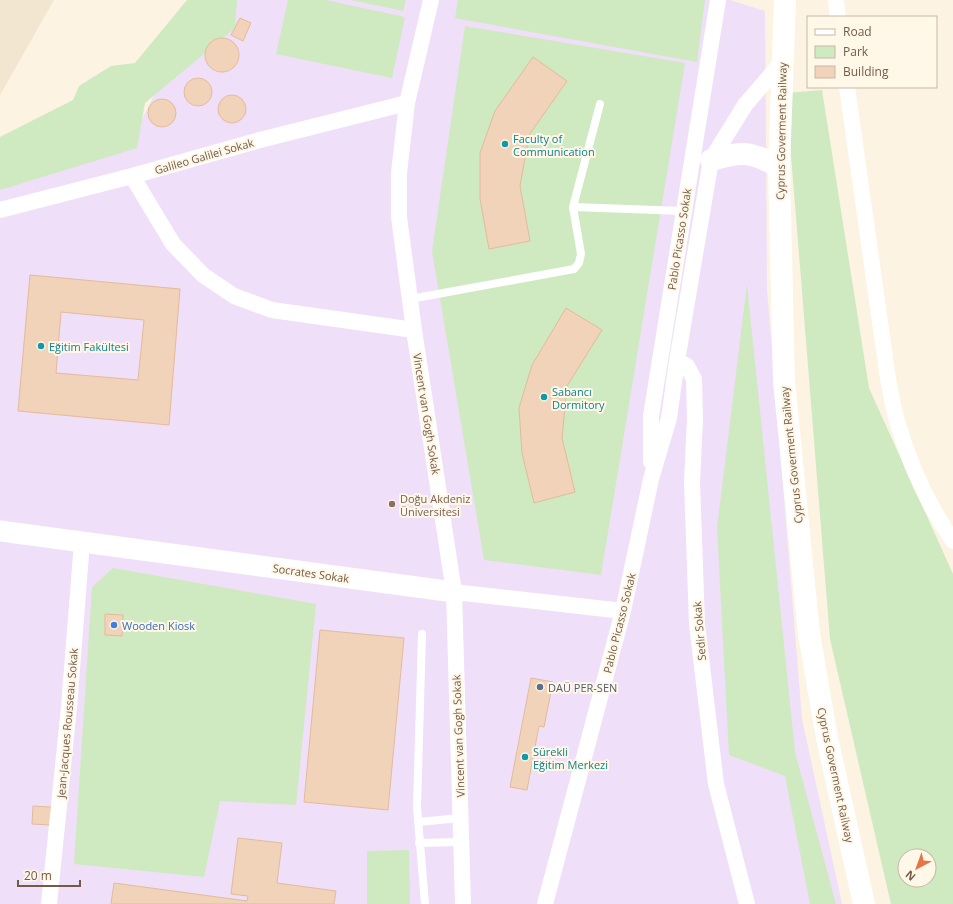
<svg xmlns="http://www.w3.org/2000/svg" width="953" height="904" viewBox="0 0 953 904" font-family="'Open Sans',sans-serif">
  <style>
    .residential { fill: #f3e6d1 }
    .education { fill: #f0dff8 }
    .green { fill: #cfe9c1; fill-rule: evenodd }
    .building { fill: #f1d3ba; stroke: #e3bb9b; fill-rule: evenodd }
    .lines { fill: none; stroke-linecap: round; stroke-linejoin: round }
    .service { stroke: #fff; stroke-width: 8 }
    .minor { stroke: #fff; stroke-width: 16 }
    .tertiary { stroke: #fff; stroke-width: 21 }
    .secondary { stroke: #fff; stroke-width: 22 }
    .culture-dot { fill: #0f9aa8; stroke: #fff7e8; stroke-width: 1.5 }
    .education-dot { fill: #8d6e63; stroke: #fff7e8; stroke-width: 1.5 }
    .shop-dot { fill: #3f7fe0; stroke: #fff7e8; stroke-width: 1.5 }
    .service-dot { fill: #5c6f8a; stroke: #fff7e8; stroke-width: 1.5 }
    .labels { text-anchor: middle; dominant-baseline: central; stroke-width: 4; stroke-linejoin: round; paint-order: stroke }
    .street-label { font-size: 11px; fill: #735b49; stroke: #fff7e8 }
    .culture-label { font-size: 11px; fill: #0d838f; stroke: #fff7e8; text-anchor: start }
    .education-label { font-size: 11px; fill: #785e54; stroke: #fff7e8; text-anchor: start }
    .shop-label { font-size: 11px; fill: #366cbe; stroke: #fff7e8; text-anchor: start }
    .service-label { font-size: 11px; fill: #4e5e75; stroke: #fff7e8; text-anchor: start }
  </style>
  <rect width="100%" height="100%" fill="#fcf3e2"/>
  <!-- residential -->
  <path class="residential" d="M0,0h54l-54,95z"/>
  <!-- education -->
  <path class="education" d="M202,0h528l35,11 2,278 35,430 40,185h-842v-720l127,-35z"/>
  <!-- green -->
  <path class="green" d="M187,0h50l-2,28 -90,75 -8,45 -137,42v-53l73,-37 6,-14 32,-20 24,-3z
    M288,0h38l79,17 -13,61 -116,-24z
    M351,0h55l-3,11z
    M458,0h247l-8,62 -242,-44z
    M465,26l220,37 -84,512 -117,-15 -52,-309z
    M822,90l47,298 84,186v330h-62l-61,-265 -44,-546zM905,856h24v24h-24z
    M747,284l48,468 41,152h-26l-25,-128 -56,-21 -12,-227z
    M113,568l203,36 -20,201 -76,-4 -16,76 -130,-13 18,-277z
    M409,850l1,54h-43v-53z"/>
  <!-- building -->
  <path class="building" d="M240,18l11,5 -8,18 -12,-6z
    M205 55a17 17 0 1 1 34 0a17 17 0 1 1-34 0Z
    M533,57l34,24 -38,54 -9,51 10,55 -41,8 -9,-50v-46l15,-42z
    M184 92a14 14 0 1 1 28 0a14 14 0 1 1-28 0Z
    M218 109a14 14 0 1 1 28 0a14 14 0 1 1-28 0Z
    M148 113a14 14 0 1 1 28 0a14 14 0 1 1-28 0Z
    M30,275l150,14 -11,136 -151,-14zM61,312l83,8 -6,60 -82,-7z
    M566,308l36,22 -35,56 -5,52 13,54 -41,11 -12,-50 -3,-45 13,-43z
    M105,614l18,1 -1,21 -17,-1z
    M320,630l84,8 -16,172 -84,-8z
    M531,678l22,4 -9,45 -5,-1 -12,64 -17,-3z
    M33,806l18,1 -1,18 -18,-1z
    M238,838l44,5 -5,40 59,8 -2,13h-223l3,-21 133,18 1,-5 -17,-2z"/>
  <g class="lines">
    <!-- service -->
    <path class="service" d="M573,207l110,4
      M410,299l164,-30 5,-6 2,-9 -8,-47 27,-103
      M422,634l-5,173 8,97
      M418,822l42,-4
      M419,843l42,-1"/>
    <!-- minor -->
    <path class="minor" d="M431,0l-24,103 -8,70v44l15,113 40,262 9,312
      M836,0l2,17
      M847,87l41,292c3,14 5,29 9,42 12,42 31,84 56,120
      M132,176l41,68 30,31 31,21 38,14 142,20
      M0,210l132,-34 128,-36 147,-37
      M677,361l10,5 7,13 1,40 -3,63 5,142 19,160 31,120
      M651,462v-46l67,-416
      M454,592l169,19
      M49,904l20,-197 13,-165
      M545,904l78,-293 28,-132 18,-61 8,-57 34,-201 34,-55 37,-43"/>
    <!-- tertiary -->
    <path class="tertiary" d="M0,531l454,61"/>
    <!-- secondary -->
    <path class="secondary" d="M785,0l-6,167 5,214 25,253 18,104 37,166
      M711,160c30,-9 40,-9 68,7"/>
  </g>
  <!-- markers -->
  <g class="culture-dot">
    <circle cx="505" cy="144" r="4"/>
    <circle cx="41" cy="346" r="4"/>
    <circle cx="544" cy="397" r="4"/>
    <circle cx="525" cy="757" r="4"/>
  </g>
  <circle class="education-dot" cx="392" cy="504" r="4"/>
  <circle class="shop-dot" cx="114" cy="625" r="4"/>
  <circle class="service-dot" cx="540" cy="687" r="4"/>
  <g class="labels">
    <!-- street labels -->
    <g class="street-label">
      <text transform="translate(781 131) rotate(-89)">Cyprus Goverment Railway</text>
      <text transform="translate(204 156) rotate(-16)">Galileo Galilei Sokak</text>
      <text transform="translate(679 239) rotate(-81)">Pablo Picasso Sokak</text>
      <text transform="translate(427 414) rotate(81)">Vincent van Gogh Sokak</text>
      <text transform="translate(791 455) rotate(-96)">Cyprus Goverment Railway</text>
      <text transform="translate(311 573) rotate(8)">Socrates Sokak</text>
      <text transform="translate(619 623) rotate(-76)">Pablo Picasso Sokak</text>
      <text transform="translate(699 631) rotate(-95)">Sedir Sokak</text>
      <text transform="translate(67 723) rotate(-85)">Jean-Jacques Rousseau Sokak</text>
      <text transform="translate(458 736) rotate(-92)">Vincent van Gogh Sokak</text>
      <text transform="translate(836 775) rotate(78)">Cyprus Goverment Railway</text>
    </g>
    <!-- culture labels -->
    <g class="culture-label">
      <text x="513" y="138">Faculty of<tspan x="513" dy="13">Communication</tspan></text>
      <text x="49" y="346">Eğitim Fakültesi</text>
      <text x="552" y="391">Sabancı<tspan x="552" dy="13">Dormitory</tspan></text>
      <text x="533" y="751">Sürekli<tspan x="533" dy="13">Eğitim Merkezi</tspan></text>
    </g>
    <!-- education labels -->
    <g class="education-label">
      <text x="400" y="498">Doğu Akdeniz<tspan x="400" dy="13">Üniversitesi</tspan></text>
    </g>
    <!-- shop labels -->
    <g class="shop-label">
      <text x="122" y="625">Wooden Kiosk</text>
    </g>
    <!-- service labels -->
    <g class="service-label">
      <text x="548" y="687">DAÜ PER-SEN</text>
    </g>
  </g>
  <!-- legend -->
  <rect x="807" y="16" width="130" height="72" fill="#fff7e8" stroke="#c7b9a8"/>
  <rect x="815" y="29" width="20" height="6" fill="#ffffff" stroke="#c7b9a8"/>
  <text x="843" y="36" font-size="12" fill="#735b49">Road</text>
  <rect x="815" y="46" width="20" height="12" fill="#cfe9c1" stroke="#c7b9a8"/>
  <text x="843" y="56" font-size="12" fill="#735b49">Park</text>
  <rect x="815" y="66" width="20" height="12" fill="#f1d3ba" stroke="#c7b9a8"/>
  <text x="843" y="76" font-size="12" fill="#735b49">Building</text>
  <!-- north arrow -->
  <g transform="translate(917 868) rotate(221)"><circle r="19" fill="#fff7e8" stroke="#c7b9a8"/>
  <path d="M0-3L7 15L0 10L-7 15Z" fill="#e57548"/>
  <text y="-6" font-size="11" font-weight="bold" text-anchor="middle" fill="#735b49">N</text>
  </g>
  <!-- scale -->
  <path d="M18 880v6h62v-6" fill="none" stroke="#735b49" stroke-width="2"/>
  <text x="24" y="880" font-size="12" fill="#735b49" stroke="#fff7e8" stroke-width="3" paint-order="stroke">20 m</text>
</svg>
